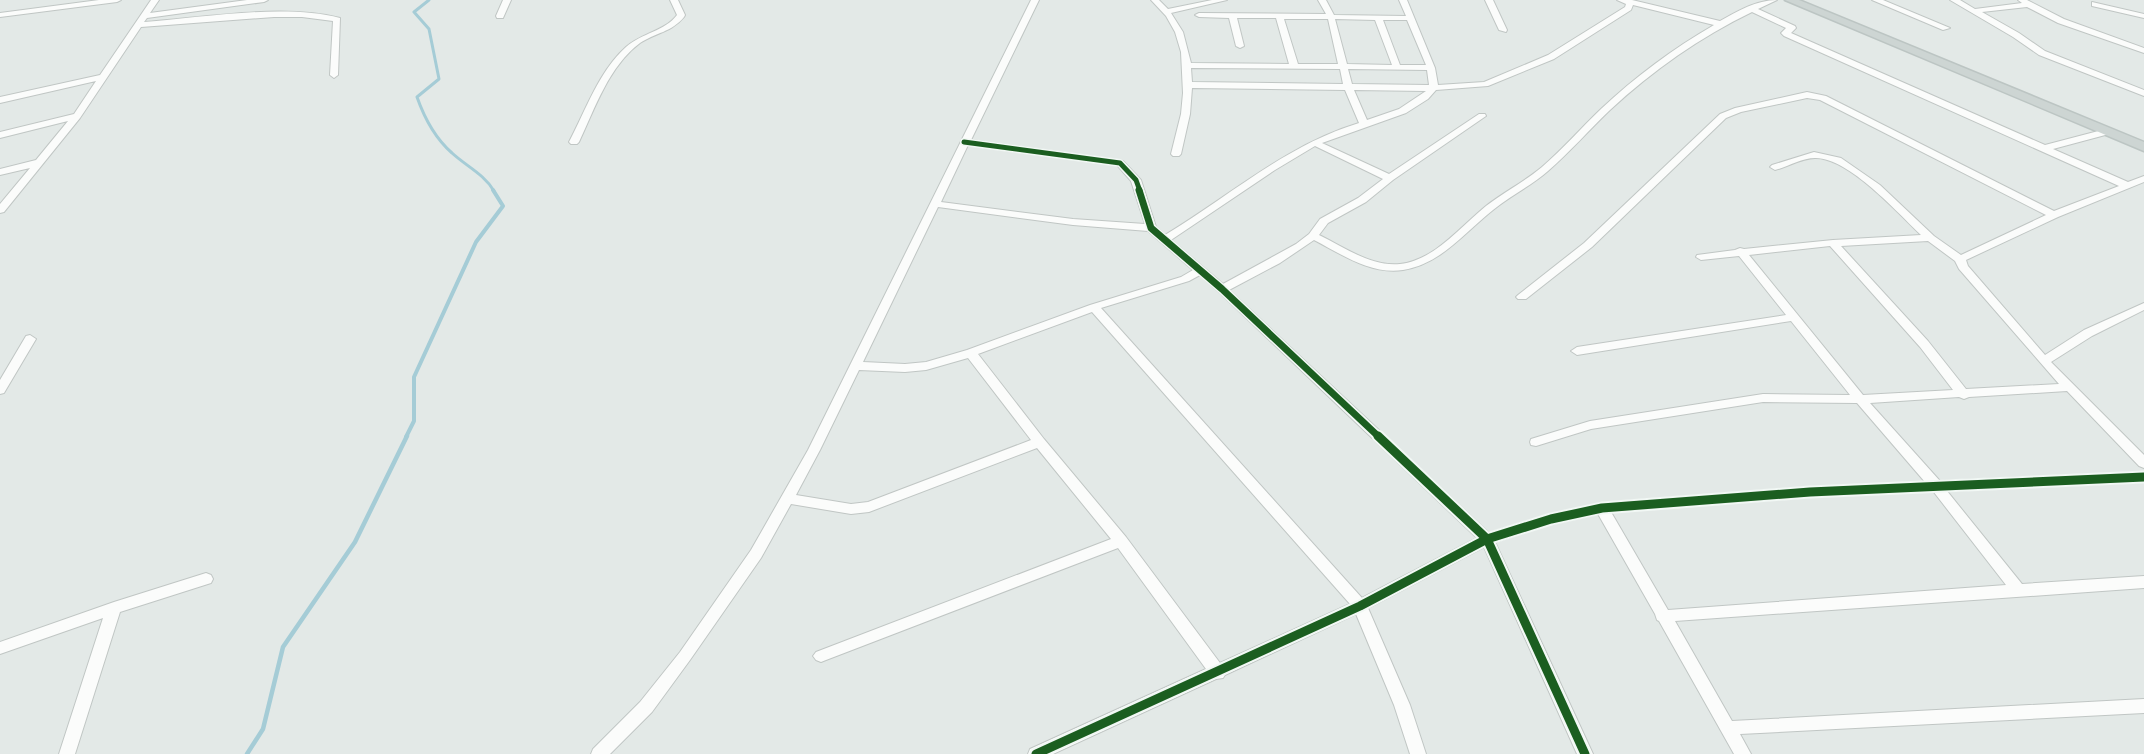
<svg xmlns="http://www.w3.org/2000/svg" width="2144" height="754" viewBox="0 0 2144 754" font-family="'Nunito Sans',sans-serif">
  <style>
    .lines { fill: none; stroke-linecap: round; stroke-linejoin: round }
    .stream-far2 { stroke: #a5ccd6; stroke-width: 3 }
    .stream-far1 { stroke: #a5ccd6; stroke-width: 4 }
    .stream { stroke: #a5ccd6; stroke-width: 4.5 }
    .minor-casing { stroke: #c0c6c4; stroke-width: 2 }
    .major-casing { stroke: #bcc5c3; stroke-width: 3 }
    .minor { fill: #fbfcfb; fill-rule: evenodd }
    .major { fill: #cdd5d3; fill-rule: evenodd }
    .cycleway-far2-casing { stroke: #f2f8f5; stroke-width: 8 }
    .cycleway-far1-casing { stroke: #f2f8f5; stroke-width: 10 }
    .cycleway-casing { stroke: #f2f8f5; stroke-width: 13 }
    .cycleway-far2 { stroke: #1b5e20; stroke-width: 5 }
    .cycleway-far1 { stroke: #1b5e20; stroke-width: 7 }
    .cycleway { stroke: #1b5e20; stroke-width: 9 }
  </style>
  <rect width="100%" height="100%" fill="#e3e9e7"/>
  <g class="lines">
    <!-- stream-far2 -->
    <path class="stream-far2" d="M429,0l-15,12 15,17 10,50 -22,18c7,20 19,42 35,56 14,13 32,21 42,38"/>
    <!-- stream-far1 -->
    <path class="stream-far1" d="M406,437l8,-16v-44l62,-135 27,-36 -10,-16"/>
    <!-- stream -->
    <path class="stream" d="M247,754l16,-25 20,-82 72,-105 52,-106"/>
    <defs>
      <path id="minor" d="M99,0h22l-4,2 -117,15v-4z
        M151,0h8l-9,13 97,-13h21l-4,2 -117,16 -3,4c57,-4 141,-19 196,-4l-2,57 -4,3 -4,-3 3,-54 -31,-4h-28l-133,10 -61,91 -76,94 -4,1v-9l30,-36 -30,7v-6l36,-9 32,-39 -68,17v-6l74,-18 22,-33 -96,22v-6l100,-22z
        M503,0h8l-8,18h-6l-1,-2z
        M670,0h8l7,15 -1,2c-12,15 -29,16 -44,26 -31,23 -45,65 -61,99l-2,2h-6l-2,-2c17,-32 30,-71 57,-95 16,-14 39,-16 51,-32z
        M1031,0h8l-68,140 152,21 18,19 15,47 9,8c65,-39 121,-90 194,-112l-14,-33 -153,-2 -2,26 -9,40 -2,2h-6l-2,-2 10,-40 2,-21 -2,-41 -6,-20 -9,-16 -15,-16h8l9,9 44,-9h15l-56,13 12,19 8,31 98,1 -13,-46h-39l7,28 -4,2 -4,-2 -7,-28 -30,-1 -4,-2 4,-2 127,1 -8,-14h8l8,15 72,1 -7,-16h8l28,68 3,17 46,-3 64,-27 77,-48 1,-3 -9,-4h15l88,21c18,-10 36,-21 57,-21l-19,9 37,17 1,2 -5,5 254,112 61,-16 3,1v4l-56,15 75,33 16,-6v6l-86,35 -92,43 2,6 77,89 39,-25 60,-27v7l-52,26 -41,26 93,93v13l-5,-2 -72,-75 -98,6 -5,2 -5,-2 -89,6 70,78 204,-9v10l-197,9 75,93 122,-8v12l-469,33 57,100 412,-22v14l-404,21 11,20h-17l-75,-133 -2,-1 -2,-6 -57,-100 -47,10 -56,18 98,212h-16l-93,-207 -116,61 42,97 16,49h-16l-16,-49 -38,-91 -131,61 -2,3 -7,1 -163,75h-25l2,-5 176,-80 -88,-121 -292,112 -5,2 -5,-2 -3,-4 3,-4 295,-113 -74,-91 -168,64 -18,2 -60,-10 -30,54 -71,102 -38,52 -42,42h-19l2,-5 47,-47 40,-50 71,-102 57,-100zM1633,5l81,20c-40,23 -79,52 -113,84 -20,19 -38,40 -59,58 -18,15 -38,25 -56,39 -26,21 -51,54 -86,58 -29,3 -56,-17 -81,-29l9,-12 38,-21 27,-22 93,-64 -1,-2h-6l-90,60 -67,-31 84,-30 22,-14 8,-9 52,-4 66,-27 77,-49zM1752,12l34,16 -5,5 3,3 335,150 -65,25 -228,-115 -19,-4 -72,16 -15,6 -136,129 -66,52 -2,2 2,2h8l66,-52 134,-129 15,-6 66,-14 13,2 226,115 -85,40 -27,-19 -54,-51 -39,-27 -27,-6 -42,13 -2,2 5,3c12,-3 27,-12 40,-12 33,-1 83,55 106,77l-88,5 -89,9 -4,-1 -5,2 -38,5 -1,2 5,3 38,-4 47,59 -209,32 -6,4 6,4 214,-34 59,74 -87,-1 -173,27 -59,18 -1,3 1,3 5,1 55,-17 172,-27 94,1 68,79 -115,5 -208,16 -51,11 -62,19 -260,-243 51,-27 34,-23c27,14 57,35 89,30 38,-6 61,-37 90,-60 17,-14 38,-24 55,-39 22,-19 41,-41 62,-61 42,-39 90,-73 142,-98zM1284,19h44l10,45h-40zM1335,19l40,1 17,45 -45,-1zM1383,20h24l19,45h-26zM1191,68l149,1 3,15 -151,-2zM1348,69l79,1 2,15 -77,-1zM1354,90l72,1 -27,18 -32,11zM968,145l149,20 14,16 14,43 -72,-5 -132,-17zM1315,146l68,33 -25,19 -38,21 -11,15 -13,10 -73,40 -52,-44 104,-70zM938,207l135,18 75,6 45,39 -12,7 -91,28 -123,45 -41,12 -21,2 -42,-2zM1928,241l27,20 4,8 100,115 -93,5 -38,-48 -87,-95zM1830,246l90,101 33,43 -90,5 -114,-140zM1200,275l18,16 259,247 -115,60 -261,-290 88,-27zM1092,312l258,292 -130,59 -94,-126 -82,-98 -66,-85zM968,358l63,82 -163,62 -17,2 -55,-9 24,-45 39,-80 46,2 21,-2zM1933,491l73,94 -338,25 -57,-98 199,-15z
        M1485,0h8l14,30 -1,2 -7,-2z
        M1872,0h11l67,28 -7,2z
        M1950,0h10l15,9 47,-6 -4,-3h9l37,19 80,29v5l-86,-30 -31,-16 -45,5 37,21 26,18 99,39v6l-105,-41 -26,-18z
        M2092,2l52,12v4l-52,-12z
        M30,335l6,4 -32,54 -4,1v-14l26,-44z
        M206,573l5,2 2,4 -2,4 -91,29 -45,142h-16l44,-136 -103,36v-12l114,-40z"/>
      <path id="major" d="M1785,0h14l345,142v9z"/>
    </defs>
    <!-- minor casing -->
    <use href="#minor" class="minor-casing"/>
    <!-- major casing -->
    <use href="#major" class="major-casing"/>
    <!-- minor -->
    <use href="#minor" class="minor"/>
    <!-- major -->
    <use href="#major" class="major"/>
    <defs>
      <path id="cycleway-far2" d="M964,142l156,21 16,17 4,11"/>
      <path id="cycleway-far1" d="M1139,190l12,38 71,61 157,148"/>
      <path id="cycleway" d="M1378,436l109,103 98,215
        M1036,754l324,-148 127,-67 64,-20 51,-11 208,-16 334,-15"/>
    </defs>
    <!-- cycleway-far2 casing -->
    <use href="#cycleway-far2" class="cycleway-far2-casing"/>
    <!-- cycleway-far1 casing -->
    <use href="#cycleway-far1" class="cycleway-far1-casing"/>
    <!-- cycleway casing -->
    <use href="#cycleway" class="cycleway-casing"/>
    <!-- cycleway-far2 -->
    <use href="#cycleway-far2" class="cycleway-far2"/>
    <!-- cycleway-far1 -->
    <use href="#cycleway-far1" class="cycleway-far1"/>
    <!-- cycleway -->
    <use href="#cycleway" class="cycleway"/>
  </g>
</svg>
